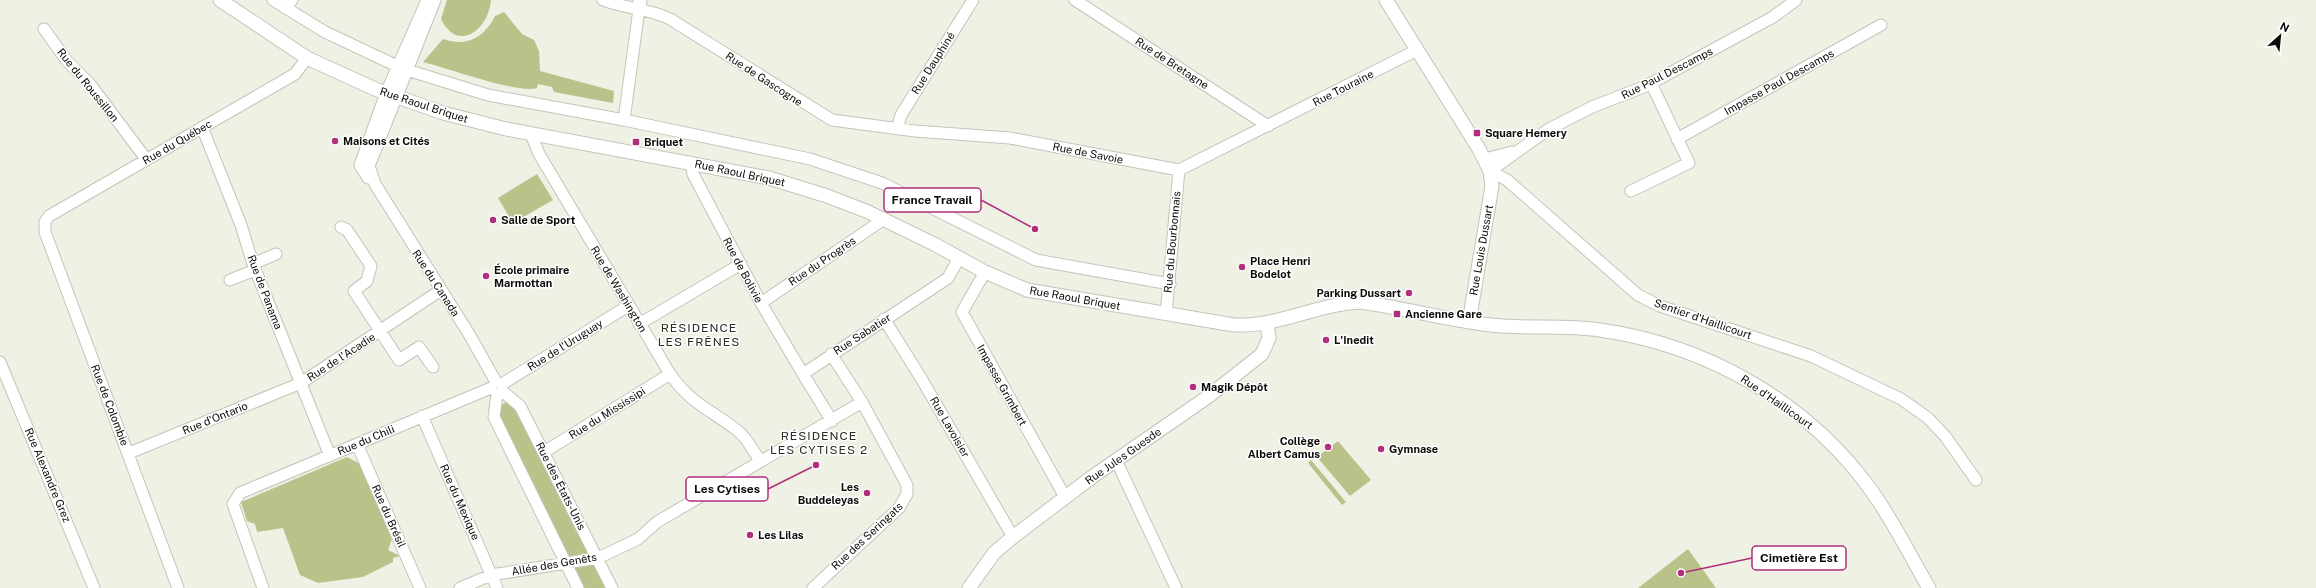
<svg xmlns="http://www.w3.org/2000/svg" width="2316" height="588" viewBox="0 0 2316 588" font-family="'Public Sans',sans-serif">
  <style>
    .green { fill: #bac28a }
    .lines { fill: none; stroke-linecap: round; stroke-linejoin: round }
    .minor-casing { stroke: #c2c5b9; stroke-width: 13 }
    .tertiary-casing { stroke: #c2c5b9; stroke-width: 15 }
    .minor { stroke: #fff; stroke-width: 11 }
    .tertiary { stroke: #fff; stroke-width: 13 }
    .poi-dot { fill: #b02f7b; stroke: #fff; stroke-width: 1.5 }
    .labels { text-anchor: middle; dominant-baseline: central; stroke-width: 3; stroke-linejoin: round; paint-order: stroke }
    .street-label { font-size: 11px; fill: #0b0c08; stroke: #fff }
    .poi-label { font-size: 11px; font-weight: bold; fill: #0b0c08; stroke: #fff; text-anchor: start }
    .neighbourhood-label { font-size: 12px; letter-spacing: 1px; fill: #2b2c23; stroke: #fff }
    .leader { fill: none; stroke: #b02f7b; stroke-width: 1.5 }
    .callout-dot { fill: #b02f7b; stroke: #fff; stroke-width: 1.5 }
    .callout { fill: #fff; stroke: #b02f7b; stroke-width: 1.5 }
    .callout-label { font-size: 12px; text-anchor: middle; font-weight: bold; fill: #0b0c08 }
  </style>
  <rect width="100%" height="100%" fill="#eff1e5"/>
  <!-- green -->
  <path class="green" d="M447,0h44c-2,29 -33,54 -50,19z
    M504,12l18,22 12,6 5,11 1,20 74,20 -1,12 -59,-11 -2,-5 -14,-3 -1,4c-19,6 -90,-20 -114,-26l20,-23c24,8 41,-1 52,-23z
    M537,174l16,26 -40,23 -15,-25z
    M511,401l8,8 71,145 -18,3 -6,-3 -69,-144v-4z
    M1338,441l33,39 -21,16 -33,-39z
    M347,457l13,7 32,75 -4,11 12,6 -7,2v4l-30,15 -45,6 -18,-8 -17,-47 -26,4 -2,-8 -8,-3 -6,-19z
    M1311,460l35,42 -4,3 -34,-42z
    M1688,549l28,39h-78z
    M599,562l12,26h-28l-9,-18 2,-6z"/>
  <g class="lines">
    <defs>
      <path id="minor" d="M273,0l52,32 72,34
        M435,0l-66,166 6,18 94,150 27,48
        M603,0c22,9 46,8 67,19l162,101 83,11 95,7 169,32 238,-120
        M1075,0l193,126
        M1796,0l-23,17 -127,69 -54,21 -43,22 -59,42 17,9 131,115 22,11 151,50 90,43 27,19 17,18 31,44
        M285,8l7,-8
        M44,29l23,32 23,23 56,75
        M407,70l81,25 136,25 186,39 72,24 154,77 134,24
        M624,120l15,-111
        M202,127l39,98 12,39 77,192
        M897,129l4,-14 72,-115
        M531,134l8,20 131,220c22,31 40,35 68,57 9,7 16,21 22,30
        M1677,139l204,-114
        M1485,159l27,-7
        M691,162l2,12 68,129 42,71
        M368,178l-8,-13 26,-72 41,-93
        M1631,191l58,-28 -38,-80
        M341,227l6,3 24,36 -4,15 -13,10 45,69 20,-13 14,20
        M253,264l23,-10
        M985,272l-23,40 103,185
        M230,280l25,-10
        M761,303l123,-84
        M1166,314l13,-144
        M884,319l37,59 92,159
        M639,324l102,-60
        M0,362l94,226
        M502,384l126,-78
        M502,391l18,15 92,182
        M497,394l-3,23 84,171
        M422,416l75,172
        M832,421l-29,-47 145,-96 11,-20
        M357,444l63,144
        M544,452l126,-78
        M129,453l172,-70 140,-93
        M1116,460l60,128
        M178,588l-133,-356v-10l4,-6 246,-142 12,-16
        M263,588l-30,-84 7,-11 251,-105
        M460,588l31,-13 107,-17 40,-19 19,-17 205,-120
        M813,588l86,-80 8,-14v-9l-45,-83 -31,-48"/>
      <path id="tertiary" d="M220,0l87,58 68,31 68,24 63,16 263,49 58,18 39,15 68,33 51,28 42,18 207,35c44,2 83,-21 126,-23 44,6 87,18 131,23 37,4 73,0 109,5 105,15 204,70 268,156 24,32 41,68 61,102
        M1386,0l93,149 11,22 2,15 -23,136
        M639,9l1,-9
        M969,588l25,-35 19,-16 79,-60 117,-81 53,-42 7,-16 -2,-14"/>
    </defs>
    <!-- minor casing -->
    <use href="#minor" class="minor-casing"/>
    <!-- tertiary casing -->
    <use href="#tertiary" class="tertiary-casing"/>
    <!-- minor -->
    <use href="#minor" class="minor"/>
    <!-- tertiary -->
    <use href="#tertiary" class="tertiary"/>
  </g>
  <!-- markers -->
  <g class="poi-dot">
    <rect x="1473" y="129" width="8" height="8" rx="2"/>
    <circle cx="335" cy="141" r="4"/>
    <rect x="632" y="138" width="8" height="8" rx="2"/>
    <circle cx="493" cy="220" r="4"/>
    <circle cx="1242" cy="267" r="4"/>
    <circle cx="486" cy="276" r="4"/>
    <circle cx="1409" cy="293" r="4"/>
    <rect x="1393" y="310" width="8" height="8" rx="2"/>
    <circle cx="1326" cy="340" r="4"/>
    <circle cx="1193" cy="387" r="4"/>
    <circle cx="1328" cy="447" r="4"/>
    <circle cx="1381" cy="449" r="4"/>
    <circle cx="867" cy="493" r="4"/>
    <circle cx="750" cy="535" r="4"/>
  </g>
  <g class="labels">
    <!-- street labels -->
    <g class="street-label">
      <text transform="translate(933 63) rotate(-58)">Rue Dauphiné</text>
      <text transform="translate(1172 63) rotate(33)">Rue de Bretagne</text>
      <text transform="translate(1667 73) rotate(-27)">Rue Paul Descamps</text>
      <text transform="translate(764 79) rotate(33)">Rue de Gascogne</text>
      <text transform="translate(1779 82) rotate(-29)">Impasse Paul Descamps</text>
      <text transform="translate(88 85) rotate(51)">Rue du Roussillon</text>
      <text transform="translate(1343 88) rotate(-27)">Rue Touraine</text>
      <text transform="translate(424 105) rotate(18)">Rue Raoul Briquet</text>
      <text transform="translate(177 142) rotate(-30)">Rue du Québec</text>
      <text transform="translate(1088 153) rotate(11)">Rue de Savoie</text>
      <text transform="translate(740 173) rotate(12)">Rue Raoul Briquet</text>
      <text transform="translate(1172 242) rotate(-85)">Rue du Bourbonnais</text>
      <text transform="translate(1481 250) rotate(-80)">Rue Louis Dussart</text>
      <text transform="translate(822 261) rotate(-34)">Rue du Progrès</text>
      <text transform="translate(743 270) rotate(62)">Rue de Bolivie</text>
      <text transform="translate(436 283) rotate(57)">Rue du Canada</text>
      <text transform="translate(619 289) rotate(59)">Rue de Washington</text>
      <text transform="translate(265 292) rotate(69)">Rue de Panama</text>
      <text transform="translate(1075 298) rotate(10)">Rue Raoul Briquet</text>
      <text transform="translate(1703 319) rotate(19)">Sentier d'Haillicourt</text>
      <text transform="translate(862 334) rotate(-33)">Rue Sabatier</text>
      <text transform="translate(565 345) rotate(-32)">Rue de l'Uruguay</text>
      <text transform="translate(341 357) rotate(-33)">Rue de l'Acadie</text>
      <text transform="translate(1002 385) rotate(61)">Impasse Grimbert</text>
      <text transform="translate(1777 402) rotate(35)">Rue d'Haillicourt</text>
      <text transform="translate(110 405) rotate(69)">Rue de Colombie</text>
      <text transform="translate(607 413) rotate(-32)">Rue du Mississipi</text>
      <text transform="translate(215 418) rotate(-22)">Rue d'Ontario</text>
      <text transform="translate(950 427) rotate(60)">Rue Lavoisier</text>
      <text transform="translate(366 440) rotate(-23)">Rue du Chili</text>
      <text transform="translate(1123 456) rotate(-35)">Rue Jules Guesde</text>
      <text transform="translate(48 475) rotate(67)">Rue Alexandre Grez</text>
      <text transform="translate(561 486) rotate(63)">Rue des États-Unis</text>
      <text transform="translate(460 502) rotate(66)">Rue du Mexique</text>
      <text transform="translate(389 516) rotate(66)">Rue du Brésil</text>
      <text transform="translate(867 536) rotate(-43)">Rue des Seringats</text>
      <text transform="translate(554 564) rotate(-10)">Allée des Genêts</text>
    </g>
    <!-- poi labels -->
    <g class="poi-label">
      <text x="1485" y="133">Square Hemery</text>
      <text x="343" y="141">Maisons et Cités</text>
      <text x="644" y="142">Briquet</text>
      <text x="501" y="220">Salle de Sport</text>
      <text x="1250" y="261">Place Henri<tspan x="1250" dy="13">Bodelot</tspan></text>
      <text x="494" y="270">École primaire<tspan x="494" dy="13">Marmottan</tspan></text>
      <text x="1401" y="293" text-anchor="end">Parking Dussart</text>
      <text x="1405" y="314">Ancienne Gare</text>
      <text x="1334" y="340">L'Inedit</text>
      <text x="1201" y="387">Magik Dépôt</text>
      <text x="1320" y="441" text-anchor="end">Collège<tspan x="1320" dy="13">Albert Camus</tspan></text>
      <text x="1389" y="449">Gymnase</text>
      <text x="859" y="487" text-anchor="end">Les<tspan x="859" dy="13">Buddeleyas</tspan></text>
      <text x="758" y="535">Les Lilas</text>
    </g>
    <!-- neighbourhood labels -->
    <g class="neighbourhood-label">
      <text x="699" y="328">RÉSIDENCE<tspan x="699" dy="14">LES FRÊNES</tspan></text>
      <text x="819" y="436">RÉSIDENCE<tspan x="819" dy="14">LES CYTISES 2</tspan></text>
    </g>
  </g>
  <!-- callouts -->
  <path class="leader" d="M1035 229L981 200M816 465L768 489M1681 573L1752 558"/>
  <g class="callout-dot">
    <circle cx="1035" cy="229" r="4"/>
    <circle cx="816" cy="465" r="4"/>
    <circle cx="1681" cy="573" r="4"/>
  </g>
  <g class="callout">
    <rect x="884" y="188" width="97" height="24" rx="4"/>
    <rect x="686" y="477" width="82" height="24" rx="4"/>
    <rect x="1752" y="546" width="94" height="24" rx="4"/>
  </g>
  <g class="callout-label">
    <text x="932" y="204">France Travail</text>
    <text x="727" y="493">Les Cytises</text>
    <text x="1799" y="562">Cimetière Est</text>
  </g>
  <!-- north arrow -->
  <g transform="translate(2280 36) rotate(27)" stroke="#ffffff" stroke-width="3" paint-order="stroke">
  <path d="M0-3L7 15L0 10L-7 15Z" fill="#0b0c08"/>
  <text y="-6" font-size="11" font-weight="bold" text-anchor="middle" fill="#0b0c08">N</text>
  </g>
</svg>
